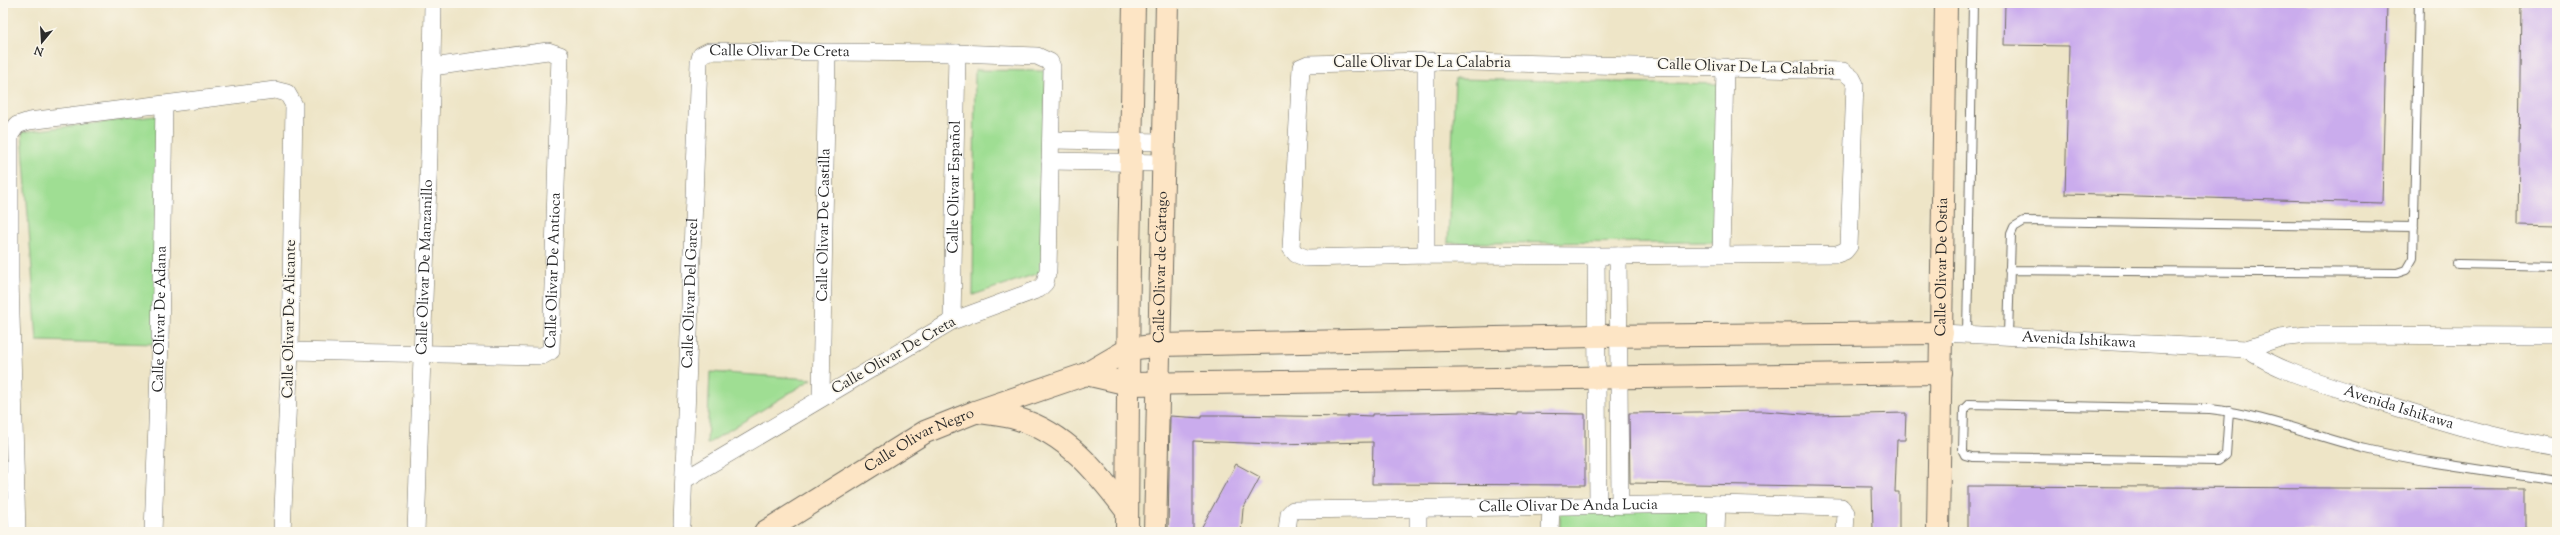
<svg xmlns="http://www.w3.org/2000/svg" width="2560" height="535" viewBox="0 0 2560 535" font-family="'Sorts Mill Goudy',serif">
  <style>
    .green { fill: #9fde93; stroke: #65845f }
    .building { fill: #caaced }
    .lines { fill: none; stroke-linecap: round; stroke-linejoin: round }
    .lane-casing { stroke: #6f6c62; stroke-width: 10 }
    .street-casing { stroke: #6f6c62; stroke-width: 18 }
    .secondary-casing { stroke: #6f6c62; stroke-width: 24 }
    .lane { stroke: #fff; stroke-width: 8 }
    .street { stroke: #fff; stroke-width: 17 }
    .secondary { stroke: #fde5c5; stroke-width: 22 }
    .labels { text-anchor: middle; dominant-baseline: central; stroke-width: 3.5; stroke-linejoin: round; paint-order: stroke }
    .street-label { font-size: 15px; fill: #2b2b2b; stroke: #fbf7ec }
  </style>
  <rect width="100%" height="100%" fill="#fbf7ec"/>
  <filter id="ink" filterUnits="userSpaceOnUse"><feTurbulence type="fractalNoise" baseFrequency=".025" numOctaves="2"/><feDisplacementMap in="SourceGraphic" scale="8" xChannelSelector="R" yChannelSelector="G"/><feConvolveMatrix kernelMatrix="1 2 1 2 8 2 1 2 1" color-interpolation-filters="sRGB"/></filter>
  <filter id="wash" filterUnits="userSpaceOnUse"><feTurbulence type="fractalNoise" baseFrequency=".012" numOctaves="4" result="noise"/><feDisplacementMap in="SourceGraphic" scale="16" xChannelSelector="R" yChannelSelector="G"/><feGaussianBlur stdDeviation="0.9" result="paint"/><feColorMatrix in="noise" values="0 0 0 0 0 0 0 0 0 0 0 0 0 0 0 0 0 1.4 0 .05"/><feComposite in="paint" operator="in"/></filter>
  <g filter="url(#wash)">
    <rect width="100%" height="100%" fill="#eee5c7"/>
    <!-- green -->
    <path class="green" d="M975,70l71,1 -4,201 -69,23z
      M1455,79l265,5 -4,158 -268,1z
      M163,115l-4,229 -122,-3 -15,-209z
      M710,372l102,7 -105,65z
      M1716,504v28h-156v-26z"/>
    <g id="blocks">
      <!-- building -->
      <path class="building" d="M2005,3h382l-5,200 -317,-9 4,-148 -65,-1z
        M2521,3h36v223l-39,-1z
        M1764,411l52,4 90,-2 -1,27h-8l-2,52h4v40h-26l-1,-45 -242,-4 -1,-70z
        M1466,412l52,3v-2l67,1v71l-213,-1 1,-42 -100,2 -80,-3v91h-25l2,-116 32,2v-3h24l122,2v-2l24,1v-2z
        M1236,464l24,13 -17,32 -2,23h-42z
        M1968,486l557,3v43h-557z"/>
    </g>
  </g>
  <g filter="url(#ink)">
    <use href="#blocks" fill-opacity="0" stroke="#6f6c62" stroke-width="1"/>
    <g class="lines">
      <defs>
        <path id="lane" d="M2458,264l99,2
          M2009,270l388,3 9,-3 7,-12 6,-255
          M1967,334l6,-331
          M2008,335l3,-101 3,-7 10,-6 390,6
          M2229,411l-3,44 -8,6 -246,-4 -7,-2 -2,-4 1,-42 5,-5 241,5c54,6 103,27 156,40 63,15 127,22 191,32"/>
        <g id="street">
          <path d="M1426,61l417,10 9,7 3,6 -6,162 -4,5 -8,3 -241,2 -170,-1 -120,3 -10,-4 -5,-6 10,-181 7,-3z"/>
          <path d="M1051,140l114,2"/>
          <path d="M1050,161l114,2"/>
          <path d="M1721,254l4,-187"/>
          <path d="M1426,255v-194"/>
          <path d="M1596,256l2,249"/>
          <path d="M1618,256l2,249"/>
          <path id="s1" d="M952,321l5,-268"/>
          <path id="s2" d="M1942,333l304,16"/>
          <path id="s3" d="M2557,336l-250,-1 -27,3 -34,11c36,24 80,35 121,49 62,20 125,40 190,50"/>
          <path id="s4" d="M290,351l252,5 9,-5 9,-296 -12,-4 -116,16"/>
          <path id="s5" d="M821,397l6,-344"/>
          <path id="s6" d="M682,524l17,-462 2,-7 8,-4 248,2 80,3 13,6 2,5 -4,203 -3,13 -6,6 -87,32 -268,159"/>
          <path d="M17,532l-7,-253v-144l7,-10 12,-4 246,-31 12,3 7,12 -4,246 -8,181"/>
          <path id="s7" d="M153,532l7,-189 4,-238"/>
          <path id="s8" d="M416,532l16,-465 1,-64"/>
          <path id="s9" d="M1287,532l2,-18 4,-4 424,-6 124,3 5,6 -1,19"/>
          <path d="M1418,532v-23"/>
          <path d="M1550,532l1,-27"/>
          <path d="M1716,532l1,-28"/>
        </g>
        <g id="secondary">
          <path d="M1086,374l43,10 812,-11"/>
          <path d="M978,412c13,2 27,3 40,7 48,14 79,53 108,91"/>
          <path id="s10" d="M765,532l160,-100 50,-20 111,-38 43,-25 31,-4 436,-9 346,-3"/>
          <path d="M1127,532l2,-277 5,-252"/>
          <path id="s11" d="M1155,532l12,-529"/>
          <path id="s12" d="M1938,532l8,-529"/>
        </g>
      </defs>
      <!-- lane casing -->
      <use href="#lane" class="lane-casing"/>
      <!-- street casing -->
      <use href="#street" class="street-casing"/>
      <!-- secondary casing -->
      <use href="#secondary" class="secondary-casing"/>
      <!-- lane -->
      <use href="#lane" class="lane"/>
      <!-- street -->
      <use href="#street" class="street"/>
      <!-- secondary -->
      <use href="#secondary" class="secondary"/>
    </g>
  </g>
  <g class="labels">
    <!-- street labels -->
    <g class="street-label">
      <text stroke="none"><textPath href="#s6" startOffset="549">Calle Olivar De Creta</textPath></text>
      <text x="1422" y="63">Calle Olivar De La Calabria</text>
      <text transform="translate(1746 68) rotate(2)">Calle Olivar De La Calabria</text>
      <text stroke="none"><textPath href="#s1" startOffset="134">Calle Olivar Español</textPath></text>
      <text stroke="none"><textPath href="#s5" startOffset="172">Calle Olivar De Castilla</textPath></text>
      <text stroke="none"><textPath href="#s8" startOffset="265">Calle Olivar De Manzanillo</textPath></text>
      <text stroke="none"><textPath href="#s11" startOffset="265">Calle Olivar de Cártago</textPath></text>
      <text stroke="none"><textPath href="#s12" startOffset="265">Calle Olivar De Ostia</textPath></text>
      <text stroke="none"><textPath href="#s4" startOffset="343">Calle Olivar De Antioca</textPath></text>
      <text stroke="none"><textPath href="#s6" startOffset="231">Calle Olivar Del Garcel</textPath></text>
      <text stroke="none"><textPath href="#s7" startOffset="213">Calle Olivar De Adana</textPath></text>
      <text transform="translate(290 319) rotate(-89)">Calle Olivar De Alicante</text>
      <text stroke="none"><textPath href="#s2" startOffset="137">Avenida Ishikawa</textPath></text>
      <text transform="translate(894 356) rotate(-30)">Calle Olivar De Creta</text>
      <text stroke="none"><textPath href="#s3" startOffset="477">Avenida Ishikawa</textPath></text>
      <text stroke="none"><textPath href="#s10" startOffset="180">Calle Olivar Negro</textPath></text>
      <text stroke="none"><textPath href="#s9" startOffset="299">Calle Olivar De Anda Lucia</textPath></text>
    </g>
  </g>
  <!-- margin -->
  <rect width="2560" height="535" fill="none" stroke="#fbf7ec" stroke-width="16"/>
  <!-- north arrow -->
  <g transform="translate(42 42) rotate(198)" stroke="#fbf7ec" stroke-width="3" paint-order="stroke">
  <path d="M0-3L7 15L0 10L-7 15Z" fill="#2b2b2b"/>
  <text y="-6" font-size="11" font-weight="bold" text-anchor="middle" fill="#2b2b2b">N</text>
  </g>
</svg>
